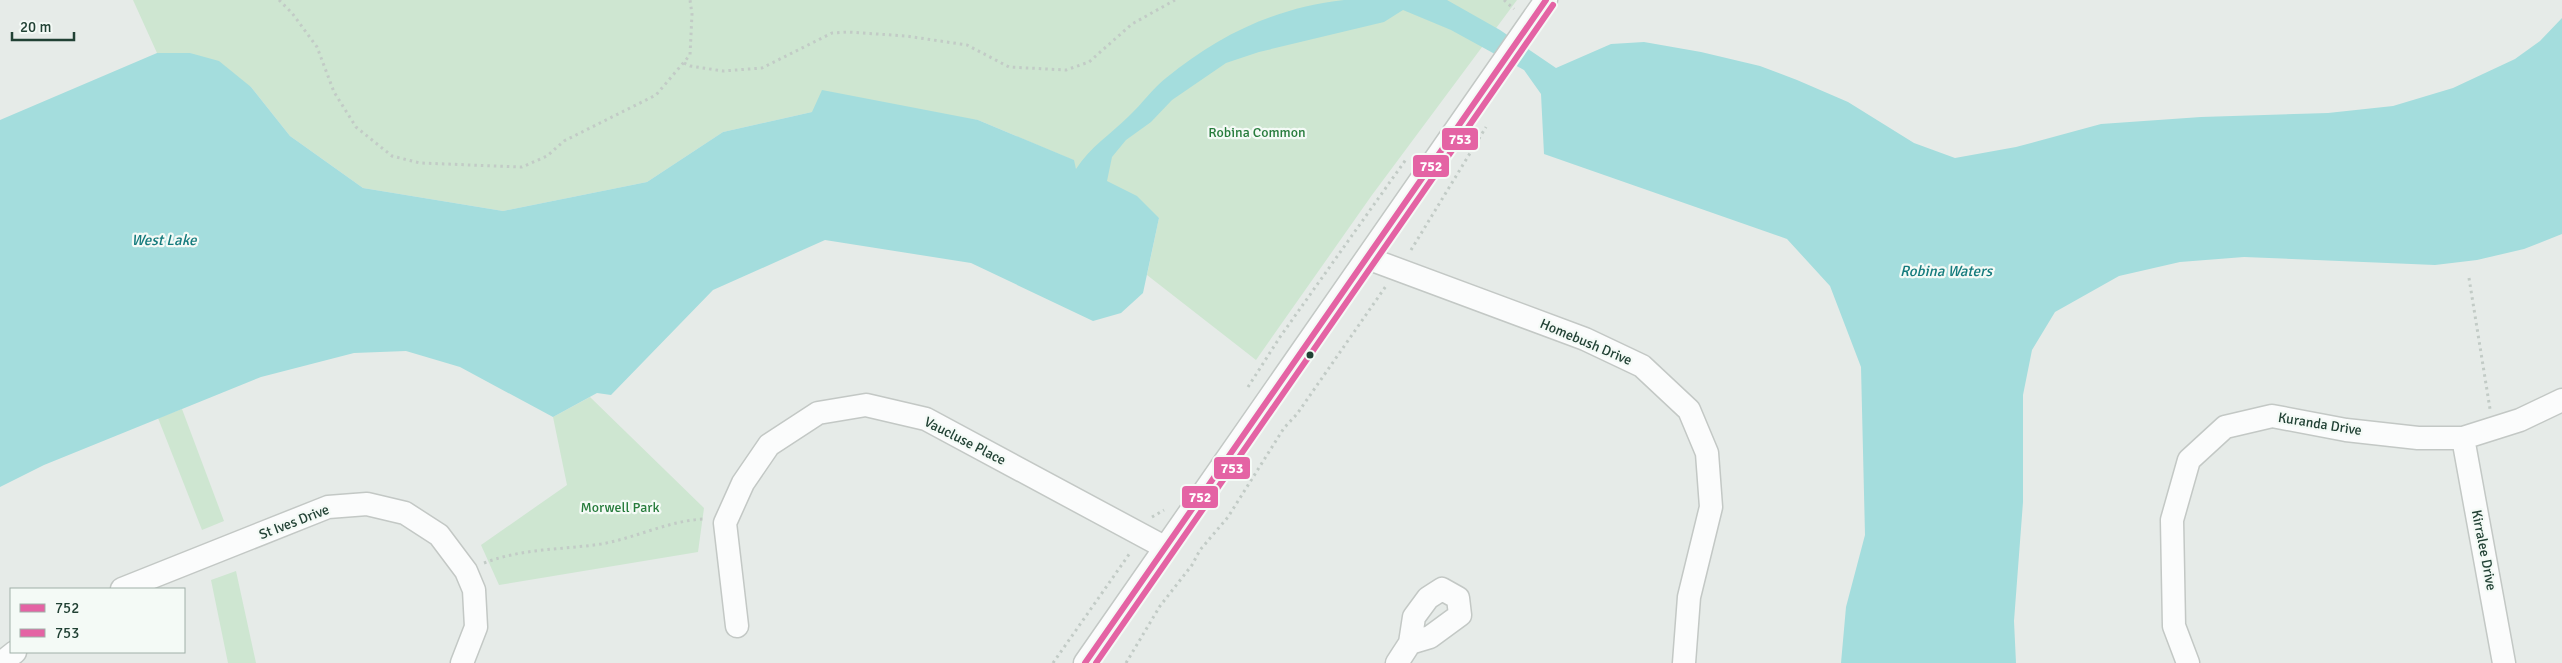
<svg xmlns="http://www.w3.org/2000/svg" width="2562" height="663" viewBox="0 0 2562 663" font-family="Signika,sans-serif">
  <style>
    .green { fill: #cee6d1 }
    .water { fill: #a4dddd }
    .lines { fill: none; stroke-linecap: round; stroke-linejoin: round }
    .minor-casing { stroke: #c3c8c5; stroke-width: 25 }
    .path { stroke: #c2cbc6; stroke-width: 3; stroke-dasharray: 2.5 4; stroke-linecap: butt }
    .minor { stroke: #fbfcfc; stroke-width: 22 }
    .bus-1-casing { stroke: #f4faf6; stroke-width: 10 }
    .bus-2-casing { stroke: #f4faf6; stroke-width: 10 }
    .bus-1 { stroke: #e463a4; stroke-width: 6 }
    .bus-2 { stroke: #e463a4; stroke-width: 6 }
    .bus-dot { fill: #214134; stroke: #f4faf6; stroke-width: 2 }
    .labels { text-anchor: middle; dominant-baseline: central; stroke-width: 4.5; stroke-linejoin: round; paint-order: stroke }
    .park-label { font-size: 14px; fill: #277c3c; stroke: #f4faf6 }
    .street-label { font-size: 14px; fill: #214134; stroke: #f4faf6 }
    .water-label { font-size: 15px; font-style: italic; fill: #157b7d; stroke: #f4faf6 }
    .line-badge { stroke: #f4faf6; stroke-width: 2 }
    .badge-label { font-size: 14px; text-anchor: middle; font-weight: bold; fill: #fff }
  </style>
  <rect width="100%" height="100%" fill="#e6ebe8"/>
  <!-- green -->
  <path class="green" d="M133,0h1384l-145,195 -116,165 -109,-85 12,-57 -83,-48 -3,-10 -95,-40 -166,-8 -89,20 -76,50 -144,29 -140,-23 -73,-52 -39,-49 -61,-34h-33z
    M590,397l114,111 -6,44 -199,33 -18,-40 86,-60 -14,-68z
    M182,409l42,112 -22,9 -44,-112z
    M236,571l20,92h-28l-17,-83z"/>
  <!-- water -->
  <path class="water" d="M1344,0h103l53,30 56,38 55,-24 33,-2 57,10 59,14 37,14 51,22 66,41 41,15 61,-11 85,-23 100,-7 127,-4 65,-7 60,-18 62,-29 25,-18 22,-23v216l-38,15 -47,11 -42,5 -191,-8 -64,5 -61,14 -64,36 -23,38 -9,45v107l-9,119 2,42h-175l5,-56 19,-72 -4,-168 -31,-81 -43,-47 -243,-85 -3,-60 -17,-24 -73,-40 -48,-20 -19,12 -125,30 -33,11 -54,37 -21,22 -25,18 -14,17 -5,24 30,15 22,22 -16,75 -22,20 -28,8 -122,-58 -146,-23 -112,50 -102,105 -14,-2 -44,24 -93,-50 -54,-16 -52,2 -93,24 -217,88 -44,22v-367l157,-67h33l29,8 32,26 39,49 73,52 140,23 144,-29 76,-50 89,-20 10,-22 156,30 96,40 2,9c14,-22 35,-35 53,-53 13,-12 24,-28 37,-38 54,-44 109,-70 178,-78z"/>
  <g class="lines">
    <defs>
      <path id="minor" d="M1367,258l218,81 57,27 47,44 18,43 4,54 -22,90 -5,66
        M2463,438l41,225
        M122,589l206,-82 39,-3 38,9 34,22 27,36 8,19 2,37 -14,36
        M737,626l-12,-103 18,-40 26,-38 49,-32 48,-8 60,14 240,129
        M1,663l14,-11
        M1085,663l461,-663
        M1397,663l13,-20 4,-26 14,-19 14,-9 16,9 2,17 -30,22 -20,6
        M2188,663l-14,-37 -2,-106 17,-60 36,-33 47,-11 74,14 72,8h45l57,-18 42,-20"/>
    </defs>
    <!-- minor casing -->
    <use href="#minor" class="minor-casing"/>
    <!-- path -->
    <path class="path" d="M279,0l13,13 25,34 17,45 22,35 36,29 28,7 102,4 25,-11 17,-15 92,-46 34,-40 2,-41 -2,-14
      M1504,0l10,9
      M684,63l6,3 33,5 39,-3 70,-35 16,-1 58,4 61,9 42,22 57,3 23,-8 43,-38 43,-24
      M1411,250l75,-123
      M2469,278l21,131
      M1248,387l32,-50 127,-179
      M1152,517l12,-7
      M484,563c39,-15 77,-13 117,-19 35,-6 69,-24 104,-25
      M1053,663l77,-110
      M1126,663l34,-57 32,-41 8,-15 28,-33 56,-89 13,-14 89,-128"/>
    <!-- minor -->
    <use href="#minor" class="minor"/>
    <defs>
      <path id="bus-1" d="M1085,663l461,-663"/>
      <path id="bus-2" d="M1096,663l457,-658"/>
    </defs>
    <!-- bus-1 casing -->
    <use href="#bus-1" class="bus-1-casing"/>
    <!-- bus-2 casing -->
    <use href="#bus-2" class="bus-2-casing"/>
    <!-- bus-1 -->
    <use href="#bus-1" class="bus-1"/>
    <!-- bus-2 -->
    <use href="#bus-2" class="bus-2"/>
  </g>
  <!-- markers -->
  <circle class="bus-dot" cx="1310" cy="355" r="4.5"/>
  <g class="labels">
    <!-- park labels -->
    <g class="park-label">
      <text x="1257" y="132">Robina Common</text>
      <text x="620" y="507">Morwell Park</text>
    </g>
    <!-- street labels -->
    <g class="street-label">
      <text transform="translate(1586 342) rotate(23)">Homebush Drive</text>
      <text transform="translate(2320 424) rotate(9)">Kuranda Drive</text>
      <text transform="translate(965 441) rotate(27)">Vaucluse Place</text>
      <text transform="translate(294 522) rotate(-21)">St Ives Drive</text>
      <text transform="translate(2484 550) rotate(79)">Kirralee Drive</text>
    </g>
    <!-- water labels -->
    <g class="water-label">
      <text x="164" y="240">West Lake</text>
      <text x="1946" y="271">Robina Waters</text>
    </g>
  </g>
  <g class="line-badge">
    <rect x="1441" y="127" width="38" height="24" rx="5" fill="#e463a4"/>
    <rect x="1412" y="154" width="38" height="24" rx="5" fill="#e463a4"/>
    <rect x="1213" y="456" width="38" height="24" rx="5" fill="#e463a4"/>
    <rect x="1181" y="485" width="38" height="24" rx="5" fill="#e463a4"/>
  </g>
  <g class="badge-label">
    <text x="1460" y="144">753</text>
    <text x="1431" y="171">752</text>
    <text x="1232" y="473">753</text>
    <text x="1200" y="502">752</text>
  </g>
  <!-- legend -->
  <rect x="10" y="588" width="175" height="65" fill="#f4faf6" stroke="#a0b0a8"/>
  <rect x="20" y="604" width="25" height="8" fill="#e463a4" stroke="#a0b0a8"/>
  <text x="55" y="613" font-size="15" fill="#214134">752</text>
  <rect x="20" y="629" width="25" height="8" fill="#e463a4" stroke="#a0b0a8"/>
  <text x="55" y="638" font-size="15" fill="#214134">753</text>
  <!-- scale -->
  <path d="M12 32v8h62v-8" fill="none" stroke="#214134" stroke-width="2.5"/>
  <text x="20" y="32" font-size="15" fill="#214134" stroke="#f4faf6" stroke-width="4" paint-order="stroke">20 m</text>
</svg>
